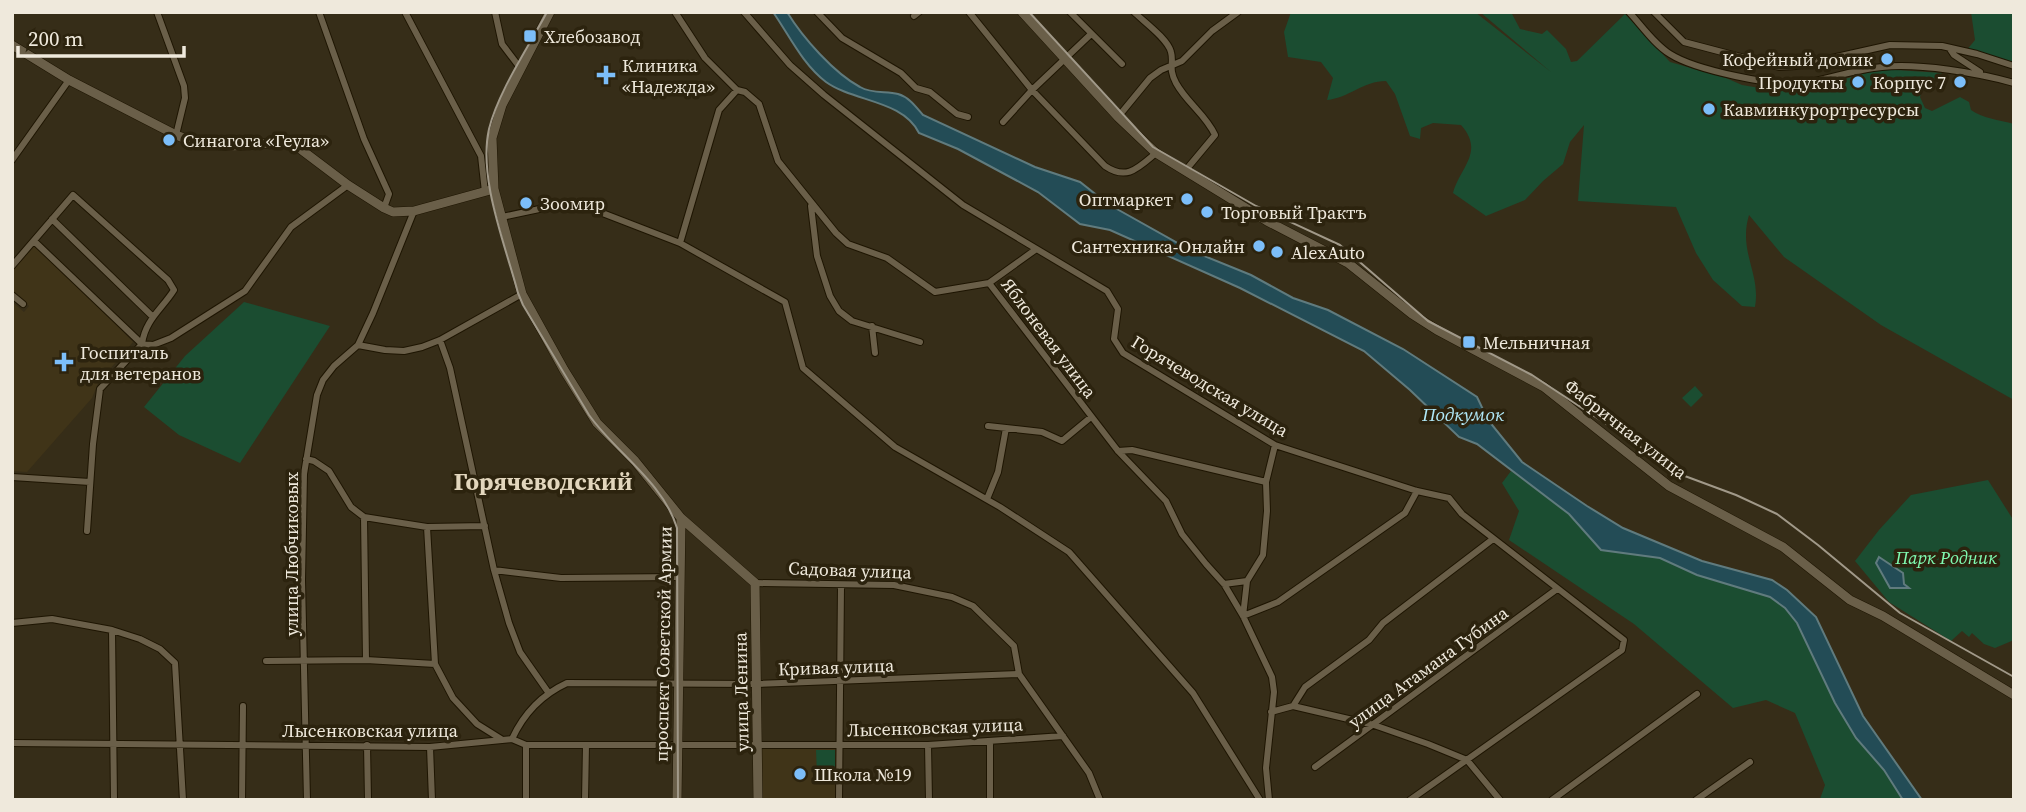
<svg xmlns="http://www.w3.org/2000/svg" width="2026" height="812" viewBox="0 0 2026 812" font-family="'Source Serif 4',serif">
  <style>
    .built { fill: #403418 }
    .green { fill: #1b4d31 }
    .water { fill: #234c56; stroke: #607b7e; stroke-width: 2 }
    .lines { fill: none; stroke-linecap: round; stroke-linejoin: round }
    .street-casing { stroke: #1e1502; stroke-width: 8 }
    .secondary-casing { stroke: #1e1502; stroke-width: 10 }
    .street { stroke: #6a5f49; stroke-width: 6 }
    .secondary { stroke: #6a5f49; stroke-width: 9 }
    .tram { stroke: #a19989; stroke-width: 2 }
    .poi-dot { fill: #7cbef9; stroke: #2c230e; stroke-width: 2.5 }
    .labels { text-anchor: middle; dominant-baseline: central; stroke-width: 7; stroke-linejoin: round; paint-order: stroke }
    .poi-label { font-size: 18px; fill: #efe9dc; stroke: #2c230e; text-anchor: start }
    .street-label { font-size: 18px; fill: #efe9dc; stroke: #2c230e }
    .park-label { font-size: 18px; font-style: italic; fill: #81fcb2; stroke: #2c230e }
    .water-label { font-size: 19px; font-style: italic; fill: #b1e9f8; stroke: #2c230e }
    .district-label { font-size: 24px; font-weight: bold; fill: #e2d6bd; stroke: #2c230e }
  </style>
  <rect width="100%" height="100%" fill="#362d18"/>
  <!-- built -->
  <path class="built" d="M35,243l98,99 -35,41 -6,15 -65,74 -15,-1v-169l12,10 5,-6 -17,-16v-20z
    M839,746l-2,54h-74l-2,-51z"/>
  <!-- green -->
  <path class="green" d="M1291,12h184l76,60 -71,-60h31l9,17 22,5 5,-4 19,19 5,13 6,-1 48,-47 45,48 56,16 16,7 36,6h23l80,-22 61,4 -12,14 -8,4 -2,6 5,11 7,3 28,-14 9,5 2,8c11,8 28,10 43,14v276l-133,-75 -97,-68 -35,-42c-11,37 12,58 6,92l-13,-1 -29,-26 -17,-27 -20,-46 -98,-6 6,-76 -14,17 -7,22 -20,17 -18,19 -39,16 -33,-23c7,-26 32,-41 8,-68l-28,-2 -12,5 -1,11 -10,-3 -15,-42 -9,-13c-23,0 -37,17 -59,19l6,-22 -12,-16 -33,-5 -4,-25z
    M1971,12h43v53l-35,-7 -13,-7 9,-11z
    M244,302l86,24 -90,137 -61,-28 -35,-28 41,-51z
    M1695,386l8,9 -12,12 -9,-9z
    M1511,471l58,43 32,36 59,8 37,17 73,22 15,11 12,15 38,80 21,35 28,32 19,30h-82l-1,-1 5,-14 -30,-72 -29,-13 -33,8 -99,-84 -125,-84 10,-29 -17,-28z
    M1988,480l26,41v119l-19,8 -11,-4 -12,-11 -3,4 -7,-6 -11,10 -62,-39 -34,-41 24,-31 32,-35z
    M816,750h19v25h-18z"/>
  <!-- water -->
  <path class="water" d="M773,12h14c16,26 47,61 73,75 12,7 26,4 38,7 11,3 18,13 25,21l112,52 45,15 28,22 84,47 59,24 42,23 35,12 75,39 74,48 11,23 34,42 65,44 36,22 79,33 70,19 15,10 29,27 47,99 59,84h-19l-19,-30 -28,-32 -21,-35 -38,-80 -12,-15 -15,-11 -73,-22 -37,-17 -59,-8 -32,-36 -92,-70 -18,-7 -49,-47 -46,-39 -124,-63 -130,-58 -30,-6 -42,-32 -80,-43 -39,-16c-16,-33 -65,-31 -93,-51 -23,-17 -37,-47 -53,-70z
    M1879,557l24,16 1,11 5,4h-19l-14,-25z"/>
  <g class="lines">
    <defs>
      <path id="street" d="M157,12l27,74 1,12 -9,37
        M319,12l45,127 25,55 -5,14
        M405,12l76,144 4,36
        M495,12l7,32 19,25
        M675,12l30,46 32,32 8,2 14,12 19,57 58,72 12,11 39,14 48,34 54,-9 129,168 48,50 16,33 24,30 18,20 19,32 29,61 2,15 -8,76 3,32
        M744,12l46,53 34,30 139,110 144,86 11,18 -4,30 9,14 152,92 142,46 32,7 13,16 162,126 -2,10 -212,150
        M817,12l25,26 59,35 15,15 14,4 27,22 11,3
        M969,12l63,78 73,76c22,15 33,2 51,-13
        M1070,12l52,52
        M1134,12c9,9 34,27 37,40 3,11 -3,16 5,31 11,20 30,32 39,52l-30,36
        M1629,12c13,14 25,32 41,42 25,16 105,33 134,29 26,-4 52,-14 78,-16 37,-4 97,6 132,16
        M1654,12l30,30 95,25 17,-1 94,-21 52,1 35,8 37,12
        M914,16l5,-4
        M1950,49l4,6 26,17
        M1118,117l32,-39 11,-8 21,-9 30,-30 26,-19
        M1003,122l29,-32 59,-56
        M12,160l57,-80
        M811,206l6,50 13,40 9,15 13,10 68,21
        M502,217l56,-12 34,4 88,34 105,59 18,66 92,79 105,60 69,45 124,141 67,107
        M52,219l100,97
        M34,241l108,103
        M680,243l39,-133 18,-20
        M12,266l61,-71 95,85 6,10c-12,19 -29,30 -32,54
        M989,283l46,-33
        M12,295l11,9
        M872,326l3,27
        M440,340l10,28 44,202 15,53 11,29 28,40
        M358,345l27,5 19,1 18,-4 18,-7 82,-46
        M988,426l54,6 20,9 29,-24
        M1118,451l14,-1 134,32
        M306,459l8,2 15,10 22,36 13,10 63,10 58,-1
        M12,477l78,5
        M987,499l11,-27 8,-44
        M364,517l2,143
        M427,527l8,137 18,34 24,26 24,15
        M87,531l6,-87 7,-55 42,-45 11,1 18,-7 74,-47 46,-64 57,-42
        M494,570l67,8 120,-1
        M1247,581l-4,35 35,-14 127,-89 12,-22
        M755,583l139,2 58,12 21,9 41,40 5,28 70,99 11,27
        M1224,584l23,-3 16,-26 4,-44 -1,-29 9,-37
        M12,623l40,-4 60,11 28,9 20,10 15,14 8,137
        M112,630l2,170
        M266,661l100,-1 69,4
        M1293,706l12,-19 64,-47 14,-17 110,-84
        M1271,712l22,-6 81,19 54,19 39,16 33,40
        M512,739c12,-26 29,-44 55,-56l188,1 264,-10
        M12,743l418,4 82,-8 14,6h402l135,-9
        M367,745l1,55
        M526,745v55
        M928,745l1,55
        M430,747l2,53
        M1315,767l242,-178
        M242,800l1,-94
        M307,800l-5,-220 2,-106 13,-79 6,-15 11,-14 24,-21 15,-32 41,-102
        M585,800l1,-55
        M839,800l2,-214
        M990,800v-59
        M1552,800l145,-106
        M1696,800l54,-38"/>
      <path id="secondary" d="M550,12l-48,93 -10,33 2,51 28,105 42,76 33,53 38,38 46,57 74,65 3,217
        M1022,12l96,105 38,36 111,68 81,42 64,51 25,16 107,57 125,99 114,61 67,53 33,16 131,79
        M12,45l57,35 107,55 23,9 35,2 49,-4 12,3 53,40 36,23 9,4 21,-1 80,-22
        M677,800l4,-282"/>
    </defs>
    <!-- street casing -->
    <use href="#street" class="street-casing"/>
    <!-- secondary casing -->
    <use href="#secondary" class="secondary-casing"/>
    <!-- street -->
    <use href="#street" class="street"/>
    <!-- secondary -->
    <use href="#secondary" class="secondary"/>
    <!-- tram -->
    <path class="tram" d="M547,12c-18,34 -49,80 -58,117 -11,49 16,115 29,164l5,12 66,110c27,38 74,67 88,113l1,272
      M1029,12l124,135 103,59 84,39 88,76 104,54 103,68 39,29 62,23 41,19 41,31 82,68 114,64"/>
  </g>
  <!-- markers -->
  <g class="poi-dot">
    <rect x="523" y="29" width="14" height="14" rx="3.5"/>
    <circle cx="1887" cy="59" r="7"/>
    <path d="M602.5 64.5h7v7h7v7h-7v7h-7v-7h-7v-7h7z"/>
    <circle cx="1858" cy="82" r="7"/>
    <circle cx="1960" cy="82" r="7"/>
    <circle cx="1709" cy="109" r="7"/>
    <circle cx="169" cy="140" r="7"/>
    <circle cx="1187" cy="199" r="7"/>
    <circle cx="526" cy="203" r="7"/>
    <circle cx="1207" cy="212" r="7"/>
    <circle cx="1259" cy="246" r="7"/>
    <circle cx="1277" cy="252" r="7"/>
    <rect x="1462" y="335" width="14" height="14" rx="3.5"/>
    <path d="M60.5 351.5h7v7h7v7h-7v7h-7v-7h-7v-7h7z"/>
    <circle cx="800" cy="774" r="7"/>
  </g>
  <g class="labels">
    <!-- poi labels -->
    <g class="poi-label">
      <text x="544" y="36">Хлебозавод</text>
      <text x="1873" y="59" text-anchor="end">Кофейный домик</text>
      <text x="622" y="65">Клиника<tspan x="622" dy="21">«Надежда»</tspan></text>
      <text x="1844" y="82" text-anchor="end">Продукты</text>
      <text x="1946" y="82" text-anchor="end">Корпус 7</text>
      <text x="1723" y="109">Кавминкурортресурсы</text>
      <text x="183" y="140">Синагога «Геула»</text>
      <text x="1173" y="199" text-anchor="end">Оптмаркет</text>
      <text x="540" y="203">Зоомир</text>
      <text x="1221" y="212">Торговый Трактъ</text>
      <text x="1245" y="246" text-anchor="end">Сантехника-Онлайн</text>
      <text x="1291" y="252">AlexAuto</text>
      <text x="1483" y="342">Мельничная</text>
      <text x="80" y="352">Госпиталь<tspan x="80" dy="21">для ветеранов</tspan></text>
      <text x="814" y="774">Школа №19</text>
    </g>
    <!-- street labels -->
    <g class="street-label">
      <text transform="translate(1049 338) rotate(53)">Яблоневая улица</text>
      <text transform="translate(1210 386) rotate(31)">Горячеводская улица</text>
      <text transform="translate(1626 429) rotate(38)">Фабричная улица</text>
      <text transform="translate(291 554) rotate(-90)">улица Любчиковых</text>
      <text transform="translate(850 570) rotate(2)">Садовая улица</text>
      <text transform="translate(663 644) rotate(-89)">проспект Советской Армии</text>
      <text transform="translate(836 667) rotate(-2)">Кривая улица</text>
      <text transform="translate(1428 667) rotate(-36)">улица Атамана Губина</text>
      <text transform="translate(741 692) rotate(-91)">улица Ленина</text>
      <text transform="translate(935 727) rotate(-2)">Лысенковская улица</text>
      <text x="370" y="730">Лысенковская улица</text>
    </g>
    <!-- park labels -->
    <g class="park-label">
      <text x="1946" y="557">Парк Родник</text>
    </g>
    <!-- water labels -->
    <g class="water-label">
      <text x="1463" y="414">Подкумок</text>
    </g>
    <!-- district labels -->
    <g class="district-label">
      <text x="543" y="481">Горячеводский</text>
    </g>
  </g>
  <!-- border -->
  <rect width="2026" height="812" fill="none" stroke="#efe9dc" stroke-width="28"/>
  <!-- scale -->
  <path d="M18 46v10h166v-10" fill="none" stroke="#efe9dc" stroke-width="3.5"/>
  <text x="28" y="46" font-size="21" fill="#efe9dc" stroke="#2c230e" stroke-width="5" paint-order="stroke">200 m</text>
</svg>
